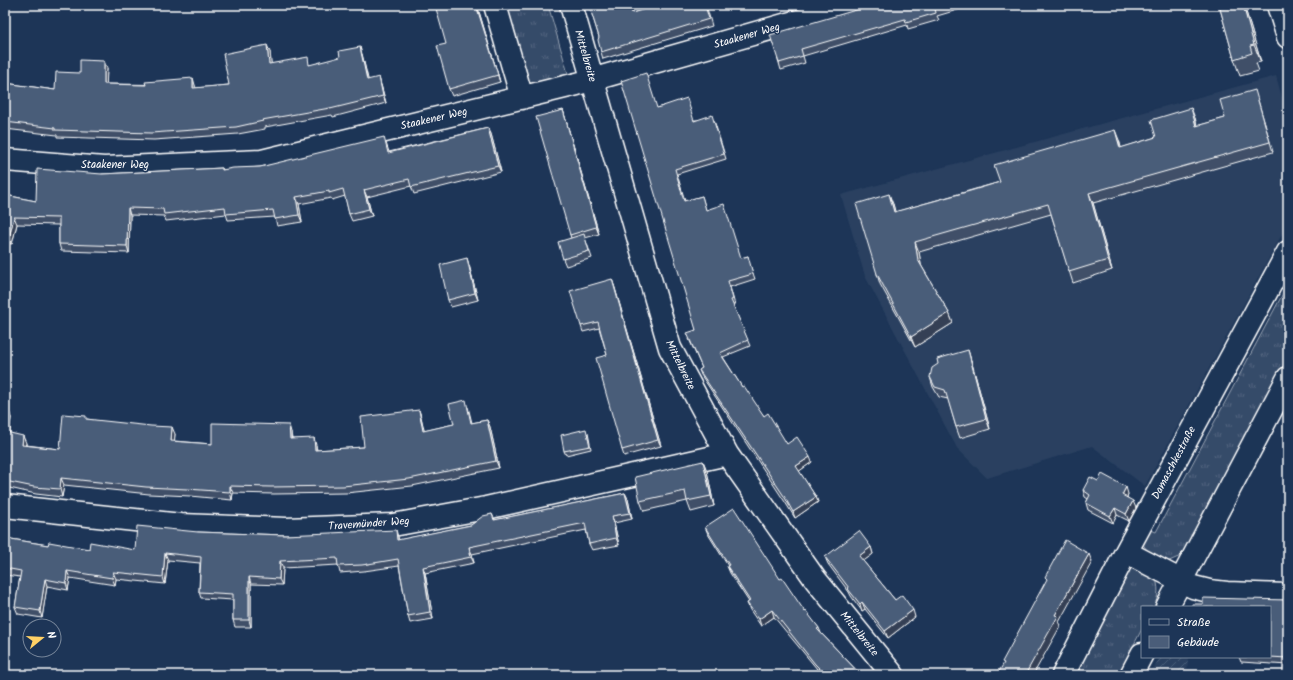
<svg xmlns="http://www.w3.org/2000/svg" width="1293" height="680" viewBox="0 0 1293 680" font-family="Kalam,sans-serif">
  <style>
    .built { fill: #2a4161 }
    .industrial { fill: url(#industrial-furrows) }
    .grass { fill: url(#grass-tufts); stroke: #9aa5b4 }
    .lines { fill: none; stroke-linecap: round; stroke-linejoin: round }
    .minor-casing { stroke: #fff; stroke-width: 25 }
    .minor { stroke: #1d3557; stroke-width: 22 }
    .wall { fill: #405068; stroke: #fff }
    .shaded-wall { fill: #344155; stroke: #fff }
    .building { fill: #4a5d79; stroke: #fff }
    .labels { text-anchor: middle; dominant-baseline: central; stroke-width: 3; stroke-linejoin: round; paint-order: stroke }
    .street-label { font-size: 11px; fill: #fff; stroke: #1d3557 }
  </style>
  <defs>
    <pattern id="industrial-furrows" width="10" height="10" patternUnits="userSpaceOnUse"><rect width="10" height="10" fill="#2a4161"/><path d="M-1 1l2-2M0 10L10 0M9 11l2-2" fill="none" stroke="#4a5e79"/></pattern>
    <pattern id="grass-tufts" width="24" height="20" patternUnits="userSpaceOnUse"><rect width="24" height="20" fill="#364b69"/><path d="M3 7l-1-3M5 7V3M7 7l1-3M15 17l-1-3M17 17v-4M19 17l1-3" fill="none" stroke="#546680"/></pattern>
  </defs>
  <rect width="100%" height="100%" fill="#1d3557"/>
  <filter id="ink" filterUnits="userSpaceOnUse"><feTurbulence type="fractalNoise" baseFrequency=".025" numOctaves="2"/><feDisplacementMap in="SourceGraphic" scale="8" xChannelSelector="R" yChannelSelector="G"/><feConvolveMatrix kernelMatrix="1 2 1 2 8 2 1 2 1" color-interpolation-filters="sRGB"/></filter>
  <g filter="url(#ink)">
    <!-- built -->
    <path class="built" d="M1276,76l12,43v104l-143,263 -53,-40 -105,32 -30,-30 -92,-172 -24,-81z"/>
    <!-- industrial -->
    <path class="industrial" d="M1160,657h28l-1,18h-37z"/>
    <!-- grass -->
    <path class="grass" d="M501,5h47l21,72 -44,12z
      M1288,284v73l-105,198 -16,7 -16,-6 -9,-13 4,-15 10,4z
      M1133,563l22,13c4,11 4,20 -1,31h-12v22l-24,46h-44z"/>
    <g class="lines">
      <defs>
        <path id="minor" d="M495,5l27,93
          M571,5l99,343 57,106 88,125 78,96
          M1278,5l10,32
          M5,160l99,8 158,-7 315,-77 277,-79
          M5,506l176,19 105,4 107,-4 93,-17 241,-54
          M1126,552l67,35 16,4 18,2 61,2
          M1167,607l121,-229
          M1063,675l63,-123 162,-300
          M1131,675l11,-21"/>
      </defs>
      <!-- minor casing -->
      <use href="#minor" class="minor-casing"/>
      <!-- minor -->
      <use href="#minor" class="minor"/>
    </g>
    <!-- wall -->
    <path class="wall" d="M477,5l23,77 -48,14 -3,-7z
      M589,5h41l2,8 74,-8 6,21 -109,33 -2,-7 -2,-15z
      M738,5h7l-6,2z
      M873,5h101l-37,11 2,4 -31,9 -1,-4 -104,31 2,7 -24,7 -2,-7z
      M1219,5h25l17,57 -5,1 3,8 -19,5 -6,-17z
      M270,52l1,12 40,1 51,-11 6,26 13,5 5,18 -53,14 -1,-2 -67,12v2l-27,5 -84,6 -97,-3v-2l-52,-6v-46l50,7 25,-17 27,-5 -1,16 89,1v3l34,-3z
      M1258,100l15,52 -180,51 19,67 -39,13 -22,-69 -132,38 2,13 28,48 4,10 -38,24 -35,-63 -3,-10 16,-70 2,8 105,-30 119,-42 2,8 35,-11 39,-19 2,8 28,-8z
      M657,108l37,12h20l12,39 -49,15 8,27 17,-5 4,14 35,48 7,-2 1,6 6,17 -25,8 5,18h-2l17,41 -27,11 19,30 22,29 23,28 25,18 -13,9 17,26 2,5 -23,16 -10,-16 -84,-127 -2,-5 3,-2 -13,-29 7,-9z
      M563,110l36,124 -14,4 7,20 -26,8 -3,-7 8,-21 -1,-3z
      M488,128l3,6 10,38 -87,22 -3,-8 -44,11 5,19 -20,5 -3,-7 -4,-18 -13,4 -1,-2 -32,6 3,18 -25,4 -2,-9 -47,3 -2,-6 -60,7 -2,-5 -34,-1 -1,38 -68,-2 -2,-7v-19l-42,-1 -5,20 -7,-1v-48l31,6 66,-27 120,-6 1,2 37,-3 126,-24 3,9z
      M469,265l9,35 -27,7 -3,-7z
      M614,285l47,161 -37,10 -2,-6 -15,-95 -8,-27 -16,4 -2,-6z
      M971,360l19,69 -30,9 -4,-11 -8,-28 -9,-2 -6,-10 -3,-10z
      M468,407l4,16 15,-3 3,7 9,41 -87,18 -66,7 -72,1 -41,-1 -1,7 -42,-4 -41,-2 -85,-9 -2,12 -26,-3 -31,-7v-77l4,1 2,7 -2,15 17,10v2l34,4 27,-30 88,15 -1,7 38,3 79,-12 1,7 24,6 1,5 47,-3 55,-37 2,7 3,14 30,-7z
      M588,433l3,16 -25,6 -2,-4z
      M703,461l4,10 7,35 -23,6 -4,-11 -43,10 -4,-10z
      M1098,481l30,13 -1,3 9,11 -7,13 -12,-6 -4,8 -25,-13 -2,-7 2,-4 -3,-2 -2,-7z
      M625,493l3,6 4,20 -18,4 5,22 -27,5 -3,-6 -3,-14 -114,24 2,9 -49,10 8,46 -23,4 -2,-7 -9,-50 -35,5 -24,2 -2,-8 -55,3 -1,17 -31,-1v43h-16l-2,-7v-20l-32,-2 -2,-6 1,-29 -32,-3 -3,24 -49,-5 -1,6 -45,-7 -2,12 -21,-4 -5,32 -24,-4 -3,-7 5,-30 -15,-2v-37l43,7 41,4 46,1 63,-18 87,3 113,2 1,3 72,-15 21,-11 3,6z
      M1288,522v45l-1,1 -2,-7z
      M705,527l75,52 25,33 14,16 2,5 40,42h-39l-48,-58 -13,9 -11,-16 -3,-7 2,-1 -19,-29 -3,-7h1l-20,-32z
      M871,547l2,7 -10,7 32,39 20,17 -27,21 -23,-29 -3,2 -11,-15 -2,-4 -21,-28 -3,-7z
      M1288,600v65l-47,-3 -2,-5h31l-67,-53z"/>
    <!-- shaded-wall -->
    <path class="shaded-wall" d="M476,5h1l23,77 -2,-7z
      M1243,5h1l17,57 -7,-17z
      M267,45l3,7 2,19 -3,-7z
      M360,47l2,7 8,33 -3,-7z
      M104,61l3,7 -1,24 -2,-8z
      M379,77l2,8 5,18 -3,-7z
      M193,78l2,7 1,10 -3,-7z
      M1191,108l4,10 5,18 -4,-10z
      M563,110l2,7 34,117 -3,-7z
      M488,128l3,6 10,38 -3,-6z
      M1115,130l4,10 5,18 -4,-10z
      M364,190l3,7 5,19 -3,-7z
      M1089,193l4,10 19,67 -4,-10z
      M889,194l4,10 5,18 -4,-10z
      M296,197l3,7 3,18 -3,-7z
      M128,208l2,7 -1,38 -2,-7z
      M14,217l3,7 -5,20 -3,-6z
      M915,242l4,10 3,18 -4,-10z
      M467,258l2,7 9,35 -3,-7z
      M612,279l2,6 47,161 -3,-6z
      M949,313l4,10 -38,24 -4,-10z
      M968,350l3,10 19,69 -4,-10z
      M419,410l2,7 5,21 -3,-7z
      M9,411l2,7 -2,21 -3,-7z
      M487,420l3,7 9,41 -3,-7z
      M289,425l2,7 1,15 -2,-8z
      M172,427l3,7 -1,14 -3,-7z
      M23,436l3,7 -2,9 -2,-7z
      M314,438l2,7 1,12 -2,-7z
      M810,457l2,5 -14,10 -2,-6z
      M703,461l4,10 7,35 -3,-10z
      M61,478l3,7 -2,12 -2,-8z
      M230,486l3,7 -1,7 -2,-8z
      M1126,487l2,7 -3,8 -3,-7z
      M625,493l3,6 4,20 -2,-6z
      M816,497l2,5 -23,16 -2,-6z
      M1133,501l3,7 -7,13 -3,-7z
      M1115,508l2,7 -4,8 -3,-7z
      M612,516l2,7 5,22 -3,-7z
      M396,530l2,7 2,10 -3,-7z
      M469,547l3,7 2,9 -3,-6z
      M871,547l2,7 -12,9 -2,-7z
      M165,553l3,7 -3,24 -2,-7z
      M1089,554l3,8 -33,60 2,3 -28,50h-8l30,-60z
      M280,561l3,7 -1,17 -3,-6z
      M423,567l2,6 8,46 -3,-7z
      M67,571l3,7 -2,12 -2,-7z
      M113,572l3,7 -1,6 -3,-7z
      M249,577l2,7v43l-2,-7z
      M45,579l2,7 -5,32 -2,-7z
      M862,602l3,7 -3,2 -2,-7z
      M772,610l2,7 -13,9 -2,-7z
      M913,610l2,7 -27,21 -3,-7z
      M1287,644l1,3v14l-1,-3z"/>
    <!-- building -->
    <path class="building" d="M435,5h41l22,70 -49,14 -12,-43 9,-2z
      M589,5h41l2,8 27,-8h46l4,14 -108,33 -3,-12 1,-3z
      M873,5h75l-13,4 1,4 -30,9 -1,-3 -104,30 2,7 -24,7 -9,-28z
      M1219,5h24l11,40 -4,1 2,7 -18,6z
      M267,45l2,19 39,-7 1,8 31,-8 -1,-6 21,-4 7,33 12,-3 4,19 -53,13v-1l-68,12 1,1 -27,6 -85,6 -96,-3v-2l-50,-6v-39l50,7 1,-18 24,1v-13l24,1v23l42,1 -1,-3 48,-4v10l36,-3 -6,-31z
      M646,73l11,35 30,-10 7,23 18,-6 12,39 -49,15 9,32 18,-5 4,14 18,-6 17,54 7,-2 5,18 -25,7 5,18 -2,1 17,40 -28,13 22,34 2,-1 20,30 4,-3 19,31 10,-7 13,20 -14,9 20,31 -23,15 -9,-16 -85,-126 3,-2 -15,-35 9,-3 -75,-249z
      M1255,90l15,52 -181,51 19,67 -39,12 -21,-68 -133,38 3,18 31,53 -38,24 -34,-63 -21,-70 33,-10 5,18 76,-21 30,-9 -6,-17 121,-35 5,18 36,-11 -5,-17 40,-12 5,18 29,-8 -5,-18z
      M563,110l33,117 -26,8 -34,-118z
      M488,128l10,38 -87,21 -2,-8 -45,11 5,19 -20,5 -6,-25 -14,4v-2l-33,6 3,18 -24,4 -2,-9 -47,4 -1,-7 -61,7 -1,-5 -35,-1 -1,38 -68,-2v-26l-45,-1 -5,21 -4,-1v-42l31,6 1,-32 65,5 120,-6v2l11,-2 27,-1 124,-30 4,16z
      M584,234l5,17 -26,8 -5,-17z
      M467,258l8,35 -27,7 -8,-35z
      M612,279l46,161 -36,10 -26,-92 11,-3 -9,-33 -17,4 -11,-35z
      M968,350l18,69 -30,8 -11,-37 -10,-3 -5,-10 2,-9 6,-4 -1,-5z
      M466,400l5,23 16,-3 9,41 -87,18 -66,7 -72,1 -41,-1v6l-43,-3 -41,-2 -85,-9 -1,11 -26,-2 -29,-6v-71l4,1 -3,21 17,4 -1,9 38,4 3,-35 23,2v3l65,7 21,1 -1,14 41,3v-21l77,2 1,14 24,-1 1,12 49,-3 -3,-30 58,-7 4,21 31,-7 -5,-20z
      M586,429l4,17 -26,5 -3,-16z
      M703,461l8,35 -24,5 -2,-10 -45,10 -5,-24z
      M1102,474l24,13 -4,8 11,6 -7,13 -11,-6 -5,8 -24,-13 4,-8 -7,-5 7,-13 8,4z
      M625,493l5,20 -18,3 4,22 -27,6 -4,-21 -116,24 2,10 -48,10 7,45 -22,4 -10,-57 -36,6 -24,1 -1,-8 -57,3 -1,18 -30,-2v43h-16v-26l-34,-2 2,-35 -36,-4 -2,24 -50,-5 -1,6 -45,-7 -1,12 -21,-4 -5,32 -25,-4 6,-36 -16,-3v-30l43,7 1,-3 40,7 1,-7 45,8 2,-24 61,6 87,3 111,-5 1,10 74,-15 12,-9 9,-2 2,6z
      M734,508l46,71 2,-1 23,34 1,-1 13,17 -2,1 44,46h-35l-11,-11 -43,-54 -13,9 -12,-16 3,-2 -23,-35 2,-1 -24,-38z
      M1285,522h3v38l-3,1z
      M859,531l12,16 -12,9 36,44 7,-5 11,15 -28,21 -23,-29 -2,2 -12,-15 1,-1 -24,-31z
      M1065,540l24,14 -34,61 3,1 -33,59h-28l7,-12 -2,-1 45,-83 -2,-2z
      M1203,598l85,2v44h-1v14l-17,-1v-50h-78v-3h11z"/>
  </g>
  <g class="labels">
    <!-- street labels -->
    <g class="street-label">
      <text transform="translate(747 36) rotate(-16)">Staakener Weg</text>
      <text transform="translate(585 56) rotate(74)">Mittelbreite</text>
      <text transform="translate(434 119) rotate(-13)">Staakener Weg</text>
      <text x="115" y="165">Staakener Weg</text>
      <text transform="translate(680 365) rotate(64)">Mittelbreite</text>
      <text transform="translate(1174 463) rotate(-62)">Damaschkestraße</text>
      <text transform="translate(369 524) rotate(-4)">Travemünder Weg</text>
      <text transform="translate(859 634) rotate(51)">Mittelbreite</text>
    </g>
  </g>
  <!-- margin -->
  <rect width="1293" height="680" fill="none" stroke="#1d3557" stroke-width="20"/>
  <rect x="10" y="10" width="1273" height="660" fill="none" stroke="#fff" stroke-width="1.5" filter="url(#ink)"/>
  <!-- legend -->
  <rect x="1141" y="606" width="130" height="52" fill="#1d3557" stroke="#77869a"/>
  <rect x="1149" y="619" width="20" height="6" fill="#1d3557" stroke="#77869a"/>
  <text x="1177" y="626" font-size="12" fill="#ffffff">Straße</text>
  <rect x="1149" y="636" width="20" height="12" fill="#4a5d79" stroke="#77869a"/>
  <text x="1177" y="646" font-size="12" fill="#ffffff">Gebäude</text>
  <!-- north arrow -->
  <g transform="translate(42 638) rotate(72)"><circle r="19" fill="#1d3557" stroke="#77869a"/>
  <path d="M0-3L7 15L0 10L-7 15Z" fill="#ffd166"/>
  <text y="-6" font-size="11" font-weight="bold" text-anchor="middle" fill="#ffffff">N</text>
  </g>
</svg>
